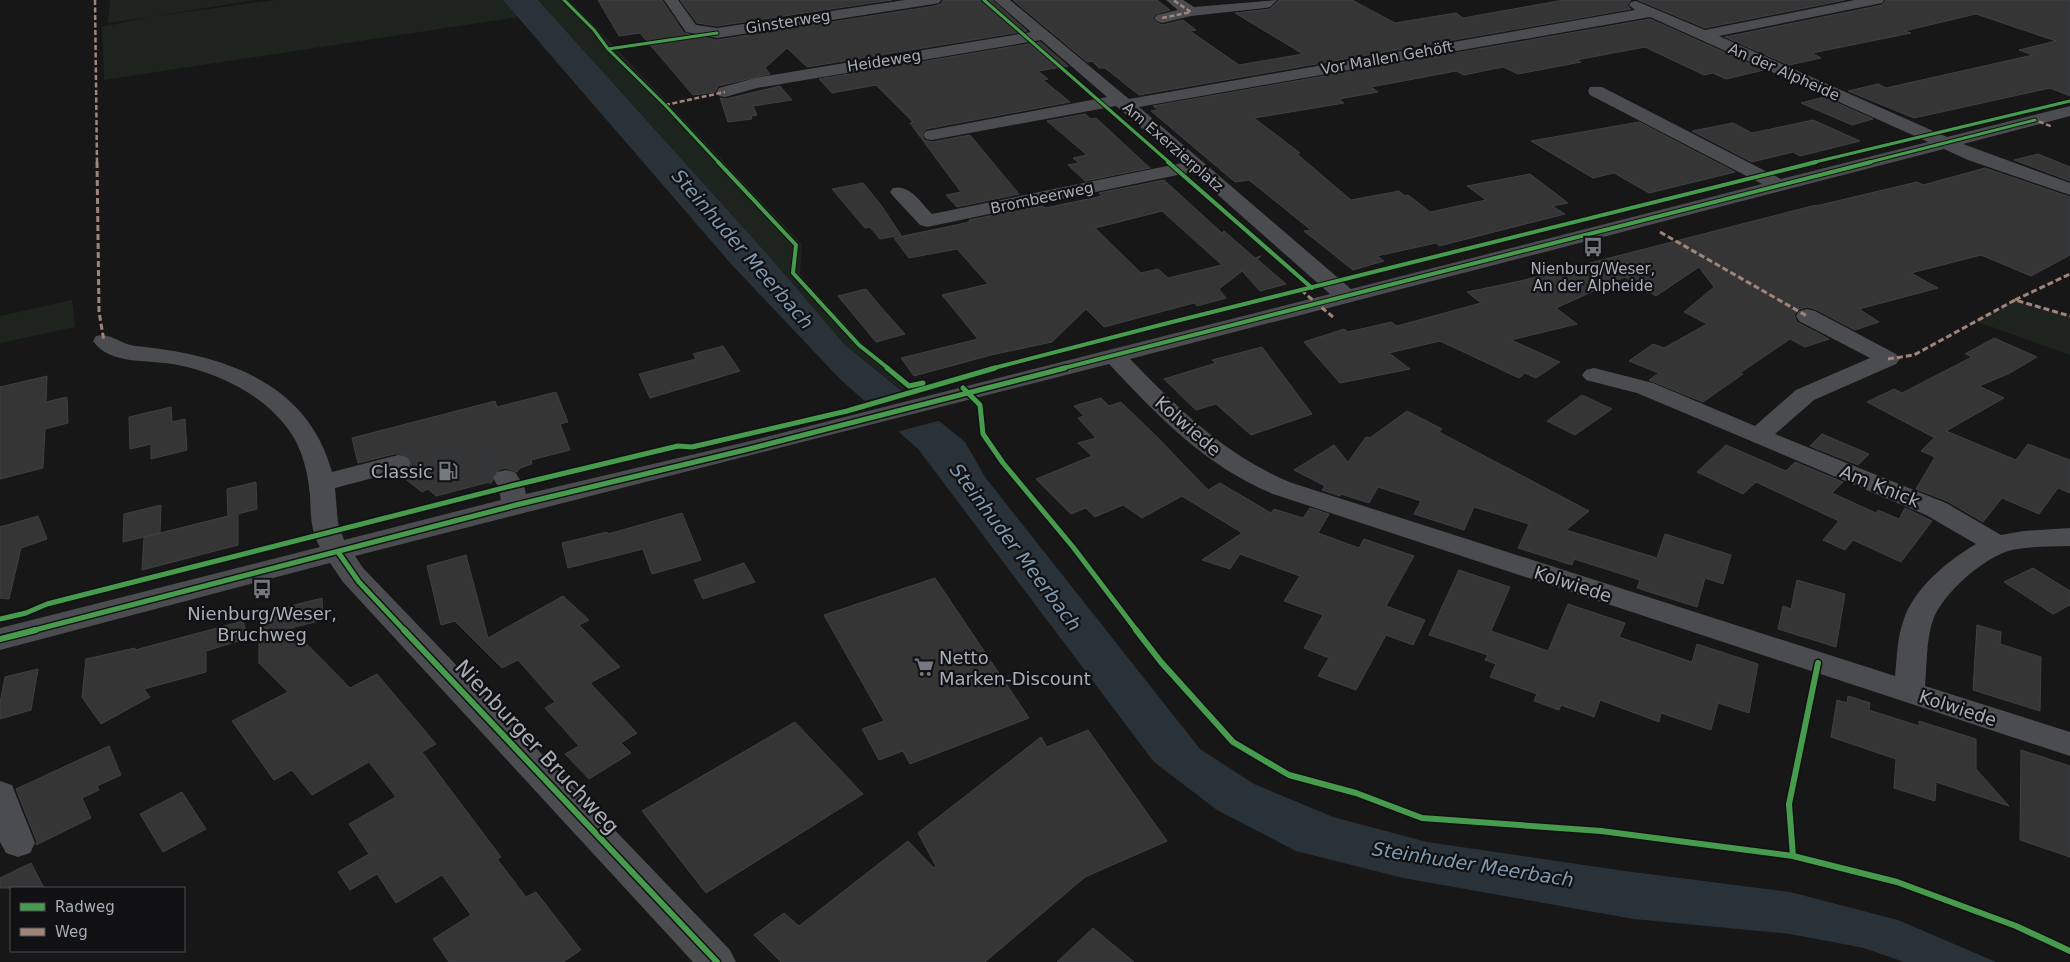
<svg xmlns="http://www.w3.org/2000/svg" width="2070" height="962" viewBox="0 0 2070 962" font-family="'DejaVu Sans',sans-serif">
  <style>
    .green { fill: #1d241e }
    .water { fill: #2a3239 }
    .pier { fill: #171717 }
    .building { fill: #353536; stroke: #3f4043; fill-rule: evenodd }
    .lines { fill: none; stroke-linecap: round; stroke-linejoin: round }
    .minor-tunnel { stroke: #343537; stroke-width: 26; stroke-dasharray: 26 13; stroke-linecap: butt }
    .minor { fill: #4b4c50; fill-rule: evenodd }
    .quiet-far1 { stroke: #a18479; stroke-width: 2.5; stroke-dasharray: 5 2.5; stroke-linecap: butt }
    .quiet { stroke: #a18479; stroke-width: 3; stroke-dasharray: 6 3; stroke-linecap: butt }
    .cycleway-far3-casing { stroke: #111113; stroke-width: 5 }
    .cycleway-far2-casing { stroke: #111113; stroke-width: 6 }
    .cycleway-far1-casing { stroke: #111113; stroke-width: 8 }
    .cycleway-casing { stroke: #111113; stroke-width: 9 }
    .cycleway-far3 { stroke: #469c4c; stroke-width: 3 }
    .cycleway-far2 { stroke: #469c4c; stroke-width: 4 }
    .cycleway-far1 { stroke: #469c4c; stroke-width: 5 }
    .cycleway { stroke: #469c4c; stroke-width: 6 }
    .labels { text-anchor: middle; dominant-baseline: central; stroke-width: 4.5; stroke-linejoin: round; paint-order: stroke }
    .far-street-label { font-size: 15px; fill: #a8adb8; stroke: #111113 }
    .far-poi-label { font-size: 15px; fill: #a8adb8; stroke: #111113 }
    .street-label { font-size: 18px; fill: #a8adb8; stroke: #111113 }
    .poi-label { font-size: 18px; fill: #a8adb8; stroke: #111113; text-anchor: end }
    .water-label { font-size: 19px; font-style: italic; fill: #7f9bb3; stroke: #111113 }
    .near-street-label { font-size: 21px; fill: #a8adb8; stroke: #111113 }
  </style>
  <rect width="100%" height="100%" fill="#171717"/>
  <!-- green -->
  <path class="green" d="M110,0h145l-99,16 119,-16h228l15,17 -414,63 -2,-53 47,-10 -41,6z
    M538,0h31l23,23 210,221 -2,31 68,74 43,34 -5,1 8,4 -11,3 -58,-46 -76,-89z
    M72,300l3,27 -75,16v-27z
    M2015,300l55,16v39l-95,-34z"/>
  <!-- water -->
  <path class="water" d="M503,0h35l231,256 76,89 120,97 20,35 215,272 54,35 79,33 94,25 198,29 165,21 108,28 98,42h-92l-40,-14 -74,-14 -156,-15 -231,-41 -107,-27 -79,-41 -63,-48 -236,-313 -78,-70 -108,-114z"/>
  <!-- pier -->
  <path class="pier" d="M906,390l36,30 -46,12 -35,-30z"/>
  <!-- building -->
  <path class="building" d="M598,0h64l22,33 33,7 217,-34 7,-2 2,-4h49l35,31 -220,36 -20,-19 -22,20 5,6 -52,12 -3,6 -22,3 -53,-62 -21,3z
    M680,0h212l-175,26 -20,-3z
    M1013,0h144l13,10 -14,4 -4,4 4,4 6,3 21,-5 13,10 -6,1 49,34 64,-11 -68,-41 35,-4 9,-9h73l43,23 61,-10 7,5 101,-18h67l-4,5 4,4 -492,86 -34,-27h-6l-7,-7 -5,1z
    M1638,0h207l-140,28z
    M1886,0h184v96l-20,-8 -136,30 -66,-27 30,-7 8,4 147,-33 -14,-5 37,-9 -80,-27 -72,17 7,2 -99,20 9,5 -32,7 -64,-28 157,-32z
    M1650,19l114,51 -38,9 -13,-6 -9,2 -59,-28 -69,13 5,2 -63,12 -15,-7 -39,8 -8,-4 -85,16 7,5 -39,7 5,4 -90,15 46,35 -3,1 54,46 48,-9 6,5 3,-1 22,17 56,-12 -19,-14 63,-12 38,29 -16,3 13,8 -126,32 -3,-3 -59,13 7,5 -31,9 -49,-39 7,-1 -62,-50 -14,2 -84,-71 7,-1 -5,-4z
    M1040,42l28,24 -30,5 10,8 -5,1 27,22 -144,27 -4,5 2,6 8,2 38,-7 49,59 -62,13 -11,-12 15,-3 -51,-69 3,-1 -37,-37 -44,8 -13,-14z
    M780,86l12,14 -39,6 4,9 -6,1 1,3 -24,3 -8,-24 6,1z
    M1824,97l49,22 -21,6 -51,-22z
    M1085,114l6,5 5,-1 54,50 -65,13 -17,-16 11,-2 -6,-5 14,-3 -40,-34z
    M1813,120l47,21 -60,15 -7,-4 -41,10 -60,-31 41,-8 19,10z
    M1639,122l96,50 -86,21 -35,-20 -21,5 -62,-37z
    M2038,154l32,13v14l-56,-21z
    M1985,168l85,29v58l-39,21 -50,-21 -70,18 27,15 -79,21 20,13 -24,8 -40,-21 -8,-2 -8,2 -5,6 3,7 32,17 -24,8 -15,-8 -50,34 3,1 -40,28 -54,-22 10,-7 -30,-12 24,-17 11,4 43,-24 -23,-12 30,-25 -15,-20 -43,29 -31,-19 -69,31 21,16 -66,16 49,22 -24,16 -11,-5 -6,5 -79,-37 -51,12 21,16 -70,14 -36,-41 40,-13 4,3 43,-10 6,4 84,-23 -14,-11 53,-11 292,-75 8,-1 97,-23 6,3z
    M1164,180l58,53 2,-2 31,27 6,-2 -4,3 29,25 -26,7 -18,-20 -23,18 7,9 -29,8 -3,-3 -90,24 -18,-18 -34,33 -61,13 -77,21 -13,-18 77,-19 -36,-44 46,-11 -31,-35 -48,9 -15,-20 76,-16 -1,-2 61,-12 13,-2 2,2 57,-12 -3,-3zM1162,211l60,54 -54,13 -10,-9 -17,4 -46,-45z
    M863,183l18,22 20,30 -21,4 -10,-12 -5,1 -33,-39z
    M866,289l14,17 25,28 -29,8 -38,-46z
    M1994,338l43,19 -29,17 -29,12 25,12 -58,33 70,29 12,-16 42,16v33l-12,-5 -19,26 -37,-16 -19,24 -36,-21 -31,-12 19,-32 -14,-6 15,-15 -3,1 -66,-35 27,-13 8,4 70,-36 -7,-3z
    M723,346l17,25 -90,27 -11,-24 57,-15 -3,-5z
    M1262,347l50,67 -61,21 -35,-31 -20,6 -32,-31 52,-16 -4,-3z
    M47,376l-1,26 21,-5 1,26 -23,6 -2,39 -43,11v-92z
    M556,392l12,30 -8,2 10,26 -39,10 1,4 -12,4 -3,4 -11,-4 -9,2 -6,7 2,4 -57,15 -8,-7 -6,3 -24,-19 9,-2 6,-7 -6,-9 -9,-2 -40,10 -6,-25 143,-37 2,6z
    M1582,395l30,14 -37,26 -28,-14z
    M1101,398l8,8 12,-4 37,36 50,52 12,-7 51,30 3,-4 29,9 7,-10 19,6 -11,19 41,15 5,-9 50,17 -28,50 39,14 -12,25 -27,-10 -30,55 -38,-14 11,-18 -25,-10 19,-33 -39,-14 16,-25 -60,-22 -10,15 -28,-9 40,-27 -60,-37 -40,22 -19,-13 -28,12 -9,-9 -15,6 -35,-35 56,-23 -14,-13 18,-5 -18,-20 6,-2 -10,-10z
    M171,407l1,15 13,-3 2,31 -36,9v-15l-21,5 -1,-32z
    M1407,411l35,18 -3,3 150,79 -23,19 91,28 8,-24 66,21 -8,29 -18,-6 -8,29 -60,-19 3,-8 -66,-21 -2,6 -54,-17 11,-24 -55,-17 -10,23 -50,-16 7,-13 -43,-14 -9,16 -28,-9 -1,2 -18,-6 3,-4 -31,-16 40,-25 14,17 18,-25 4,1z
    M1822,434l47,20 -11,11 -48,-19z
    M1726,445l60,26 9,-9 48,20 -11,11 44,20 2,-3 21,9 6,-11 27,13 -31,41 -48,-22 -8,10 -22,-10 16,-19 -83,-39 -13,12 -46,-22z
    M256,482l1,27 -19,5v31l-96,25 2,-33 84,-21 -1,-27z
    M161,505l-1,28 -37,9 1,-28z
    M682,513l19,47 -49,14 -9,-25 -75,19 -6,-25 45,-11 1,2z
    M38,516l9,23 -26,9 -12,51 -9,-1v-71z
    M466,555l22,83 75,-42 26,24 -10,5 41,42 -30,16 47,50 -16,10 10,10 -42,26 -24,-25 14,-8 -34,-38 10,-6 -37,-42 -16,8 -47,-47 -14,4 -14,-59z
    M744,563l11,19 -52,17 -9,-19z
    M2033,568l37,23v14l-17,9 -49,-32z
    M1459,570l51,17 -19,44 57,20 20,-47 57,19 -6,14 73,25 5,-18 61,20 -9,49 -31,-10 -7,27 -50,-17 -2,9 -59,-22 -6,17 -33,-12 -2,5 -25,-9 3,-7 -47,-17 6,-13 -11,-4 3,-5 -59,-20z
    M935,578l94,140 -119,46 -7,-13 -24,9 -17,-31 22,-8 -60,-106z
    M1797,580l48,14 -9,53 -58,-18 5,-23 8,3z
    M322,598l1,22 -32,8 59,60 27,-14 59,70 -14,8 79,105 -4,2 29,38 10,-5 45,58 -18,12h-114l-16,-23 38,-24 -29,-40 -46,28 -19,-29 -27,16 -12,-18 31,-18 -20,-30 47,-27 -27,-35 -57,33 -20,-25 -18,10 -42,-59 56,-29 -29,-29v-49z
    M243,621l5,17 -42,13v21l-62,17 6,8 -49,27 -19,-27 4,-38 49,-11v2z
    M1977,625l24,7 -1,12 41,13 -1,54 -67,-21z
    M38,669l-7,41 -31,9v-16l5,-26z
    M1848,696l22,7 -1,7 50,16v-5l57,18v30l33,37 -73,-24 -1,19 -41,-13 2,-29 -65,-22 6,-37 10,3z
    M795,722l68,72 -157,99 -64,-82z
    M1088,730l79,111 -82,36 -100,85h-204l-27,-27 30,-22 15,13 109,-85 26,27 2,-2 -18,-33 123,-96 6,10z
    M109,746l12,29 -24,11 2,4 -17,8 9,20 -55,27 1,-3 -21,-53z
    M2021,750l49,16v91l-50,-17z
    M182,792l24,37 -43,23 -23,-38z
    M31,863l13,25h-44v-10z
    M1093,928l41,34h-77z"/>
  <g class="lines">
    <!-- minor-tunnel -->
    <path class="minor-tunnel" d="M398,463l40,-8 41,7 27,16"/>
    <!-- minor -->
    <path class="minor" d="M664,0h14l18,25 21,3 188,-28h36l-2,3 -5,1 -217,34 -31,-6z
      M994,0h16l119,99 506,-89 -6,-5 2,-3 5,-1 69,29 150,-30h29l-2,3 -5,1 -158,32 228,101 123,-31v10l-107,28 107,39v12l-102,-35 -24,-11 -814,210c50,51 94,96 162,124l603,193c2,-18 2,-37 8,-54 10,-33 44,-61 73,-78l-50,-29 -289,-122 -51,-13 -4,-5 4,-5 8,-2 59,15 102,43 41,-36 74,-32 -71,-37 -3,-5 3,-5 8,-2 8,2 81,43 4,5 -4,5 -82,36 -39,34 171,69 55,32 23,-4 46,-3v18c-19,1 -39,0 -58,4 -27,6 -70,44 -79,70 -7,20 -6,45 -8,66l145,46v24l-797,-262c-69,-29 -114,-77 -164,-130l-754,192 8,12 367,382 6,12h-43l-350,-380 -13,-19 -330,87v-22l320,-81c-10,-17 -9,-33 -10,-52 -2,-24 -9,-51 -25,-70 -25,-32 -68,-52 -107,-60 -27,-6 -68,1 -85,-24l3,-5c15,-4 24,8 39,10 85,8 172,34 197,126l66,-17 9,2 4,6 -4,6 -72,19 3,35 6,17 157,-40 -3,-14 -5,-8 4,-6 9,-2 9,2 9,14 2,8 220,-52 584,-148 -138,-122 -265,55 -7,-2 -27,-29 -3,-4 3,-4c17,-4 28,15 39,26l250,-51 -66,-57 -184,34 -6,-1 -3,-4 3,-4 6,-1 175,-33 -66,-57 -284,48 -32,9 -6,-1 -2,-4 2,-4 36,-10 276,-46zM1650,17l278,125 -147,37 -179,-92h-12l-2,4 2,4 172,89 -411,105 -212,-182z
      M1166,0h17l11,7 83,-7 -7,7 -5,1 -74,8 -29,7 -5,-2 -3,-3 3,-3 21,-5z
      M0,781l12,4 23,58 -5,10 -12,4 -12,-4 -6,-11z"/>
    <!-- quiet-far1 -->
    <path class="quiet-far1" d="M95,0l2,163
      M1162,18l29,-6 -18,-12
      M665,105l60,-13
      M2032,119l21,8"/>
    <!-- quiet -->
    <path class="quiet" d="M97,162l2,150 5,29
      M1195,166l8,-1
      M1660,232l147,84
      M1301,290l32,27
      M2015,300l55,-26
      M1888,359l26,-4 101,-55 55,16"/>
    <defs>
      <path id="cycleway-far3" d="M564,0l30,30 14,19 57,56 54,58
        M984,0l186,163
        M608,49l109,-16
        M1811,163l259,-62
        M1866,163l169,-43"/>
      <path id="cycleway-far2" d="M718,162l78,83 -3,28 66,72 30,24
        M1168,162l144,126
        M990,369l178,-46 648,-161
        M1060,369l811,-207"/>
      <path id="cycleway-far1" d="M887,368l22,18 14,-3
        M963,388l17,17 3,29 20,29 70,84 64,84
        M338,552l21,30 46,49
        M0,619l26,-6 21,-9 464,-118 167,-40 14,1 155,-36 148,-43
        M31,631l485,-126 233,-56 316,-81"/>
      <path id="cycleway" d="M404,630l313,332
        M1136,630l25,32 72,80 56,33 67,18 66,25 179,13 192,25 104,26 119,44 54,25
        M0,639l36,-9
        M1793,856l-4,-52 29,-141"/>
    </defs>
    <!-- cycleway-far3 casing -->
    <use href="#cycleway-far3" class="cycleway-far3-casing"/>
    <!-- cycleway-far2 casing -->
    <use href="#cycleway-far2" class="cycleway-far2-casing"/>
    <!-- cycleway-far1 casing -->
    <use href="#cycleway-far1" class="cycleway-far1-casing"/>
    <!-- cycleway casing -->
    <use href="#cycleway" class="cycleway-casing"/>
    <!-- cycleway-far3 -->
    <use href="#cycleway-far3" class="cycleway-far3"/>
    <!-- cycleway-far2 -->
    <use href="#cycleway-far2" class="cycleway-far2"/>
    <!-- cycleway-far1 -->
    <use href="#cycleway-far1" class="cycleway-far1"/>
    <!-- cycleway -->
    <use href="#cycleway" class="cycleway"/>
  </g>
  <!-- icons -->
  <defs>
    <symbol id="bus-bare" viewBox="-9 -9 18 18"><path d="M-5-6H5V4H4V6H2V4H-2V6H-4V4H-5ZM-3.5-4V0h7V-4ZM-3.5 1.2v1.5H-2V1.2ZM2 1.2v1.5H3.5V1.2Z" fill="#757880" stroke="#111113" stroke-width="2.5" paint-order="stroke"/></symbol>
    <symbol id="fuel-bare" viewBox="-9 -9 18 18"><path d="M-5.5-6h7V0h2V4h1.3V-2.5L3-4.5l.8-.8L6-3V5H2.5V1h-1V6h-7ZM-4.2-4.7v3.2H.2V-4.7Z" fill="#757880" stroke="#111113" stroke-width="2.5" paint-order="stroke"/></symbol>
    <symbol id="supermarket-bare" viewBox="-9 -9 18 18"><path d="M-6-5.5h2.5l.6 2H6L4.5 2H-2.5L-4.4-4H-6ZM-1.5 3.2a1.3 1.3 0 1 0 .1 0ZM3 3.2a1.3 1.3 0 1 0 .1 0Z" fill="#757880" stroke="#111113" stroke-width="2.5" paint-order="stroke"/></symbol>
  </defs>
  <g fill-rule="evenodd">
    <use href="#bus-bare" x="1579" y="233" width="28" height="28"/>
    <use href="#fuel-bare" x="434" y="457" width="28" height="28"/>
    <use href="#bus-bare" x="248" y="575" width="28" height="28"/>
    <use href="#supermarket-bare" x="910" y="653" width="28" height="28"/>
  </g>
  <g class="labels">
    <!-- far-street labels -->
    <g class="far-street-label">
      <text transform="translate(788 22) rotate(-9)">Ginsterweg</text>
      <text transform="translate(1387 58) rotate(-10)">Vor Mallen Gehöft</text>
      <text transform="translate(884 61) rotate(-9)">Heideweg</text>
      <text transform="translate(1784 72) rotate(24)">An der Alpheide</text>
      <text transform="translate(1173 147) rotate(41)">Am Exerzierplatz</text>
      <text transform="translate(1042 198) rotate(-12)">Brombeerweg</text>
    </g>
    <!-- far-poi labels -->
    <g class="far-poi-label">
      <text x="1593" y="269">Nienburg/Weser,<tspan x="1593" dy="17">An der Alpheide</tspan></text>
    </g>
    <!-- street labels -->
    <g class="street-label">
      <text transform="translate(1188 426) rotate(41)">Kolwiede</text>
      <text transform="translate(1880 486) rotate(22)">Am Knick</text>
      <text transform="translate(1573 584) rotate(18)">Kolwiede</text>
      <text transform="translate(1958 708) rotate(18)">Kolwiede</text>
    </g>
    <!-- poi labels -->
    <g class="poi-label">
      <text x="433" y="471">Classic</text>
      <text x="262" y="613" text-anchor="middle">Nienburg/Weser,<tspan x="262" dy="21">Bruchweg</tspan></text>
      <text x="939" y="657" text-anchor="start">Netto<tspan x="939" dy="21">Marken-Discount</tspan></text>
    </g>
    <!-- water labels -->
    <g class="water-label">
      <text transform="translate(743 249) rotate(49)">Steinhuder Meerbach</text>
      <text transform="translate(1016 547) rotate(53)">Steinhuder Meerbach</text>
      <text transform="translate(1473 864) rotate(9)">Steinhuder Meerbach</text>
    </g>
    <!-- near-street labels -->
    <g class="near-street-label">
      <text transform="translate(537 747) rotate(47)">Nienburger Bruchweg</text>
    </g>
  </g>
  <!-- legend -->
  <rect x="10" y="887" width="175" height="65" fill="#111113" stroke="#4d4f55"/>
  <rect x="20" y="903" width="25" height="8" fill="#469c4c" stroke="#4d4f55"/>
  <text x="55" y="912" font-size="15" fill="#a8adb8">Radweg</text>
  <rect x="20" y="928" width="25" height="8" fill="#a18479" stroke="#4d4f55"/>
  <text x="55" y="937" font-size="15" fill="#a8adb8">Weg</text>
</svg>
